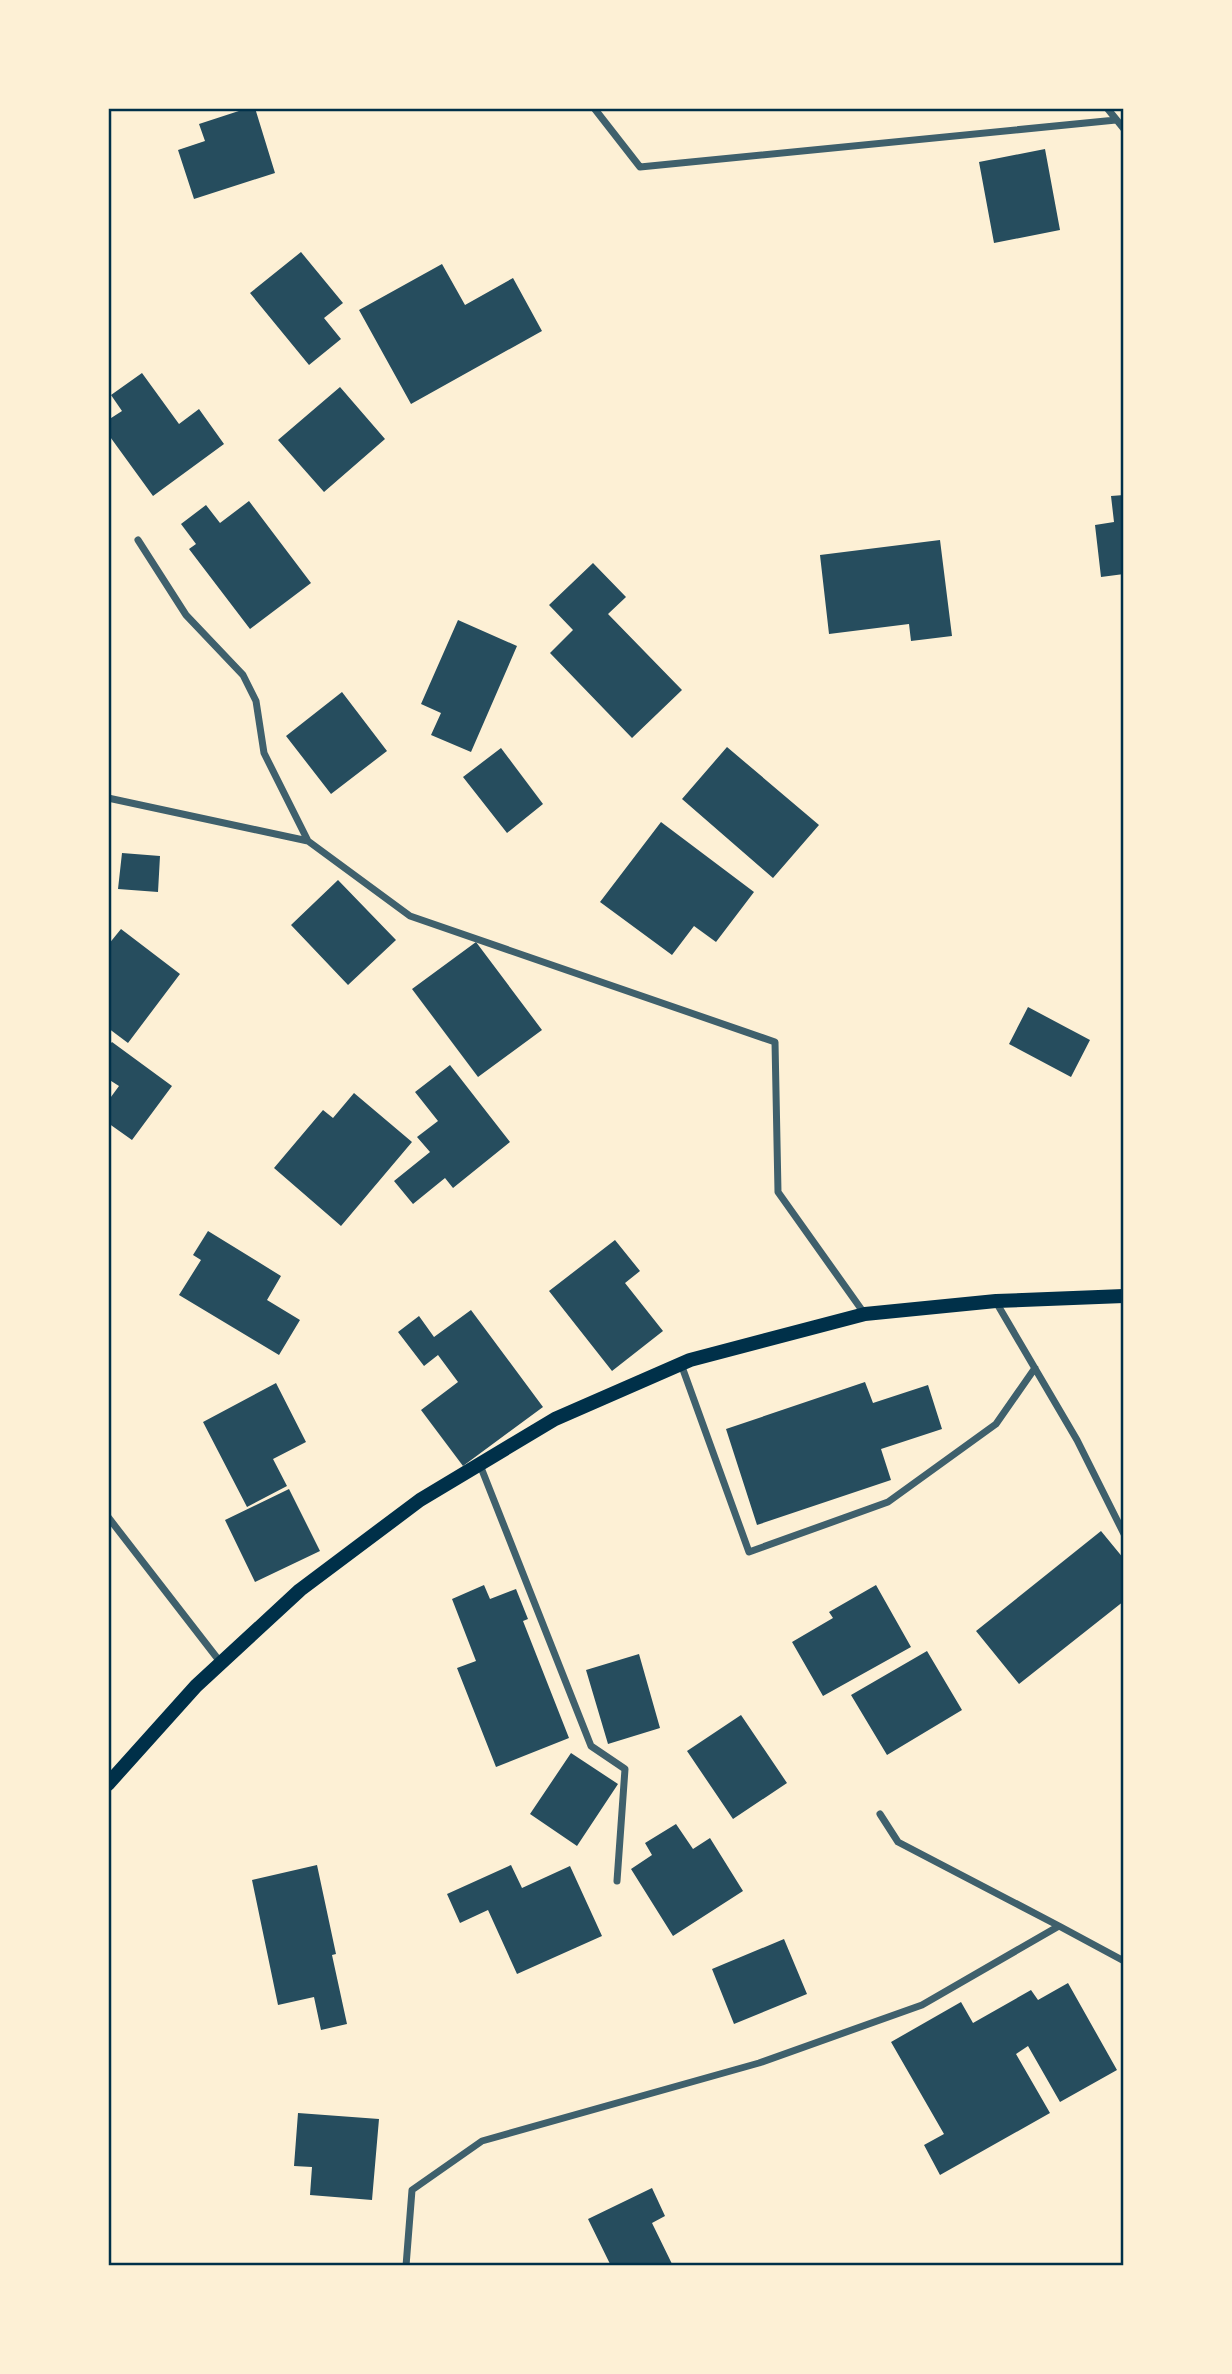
<svg xmlns="http://www.w3.org/2000/svg" width="1232" height="2374" viewBox="0 0 1232 2374" font-family="Barlow,sans-serif">
  <style>
    .building { fill: #264d5e }
    .lines { fill: none; stroke-linecap: round; stroke-linejoin: round }
    .minor { stroke: #3f606c; stroke-width: 7 }
    .secondary { stroke: #003049; stroke-width: 14 }
    .neatline { fill: none; stroke: #003049; stroke-width: 2.5 }
  </style>
  <rect width="100%" height="100%" fill="#fdf0d5"/>
  <!-- building -->
  <path class="building" d="M248,108h7l20,65 -81,26 -16,-49 27,-9 -6,-17z
    M1045,149l15,81 -66,13 -15,-81z
    M301,252l42,51 -19,15 17,21 -32,26 -59,-72z
    M442,264l23,41 48,-27 29,53 -131,73 -52,-94z
    M142,373l37,51 20,-15 25,35 -71,52 -45,-62v-14l14,-9 -11,-16z
    M340,387l45,52 -61,53 -46,-52z
    M1124,495v79l-23,3 -6,-52 19,-3 -3,-26z
    M249,501l62,82 -61,46 -61,-80 7,-5 -15,-20 25,-19 14,18z
    M940,540l12,96 -41,5 -2,-17 -80,10 -9,-79z
    M593,563l33,34 -18,17 74,76 -50,48 -82,-85 23,-23 -24,-25z
    M458,620l59,26 -46,106 -40,-17 10,-22 -20,-9z
    M342,692l45,59 -56,43 -45,-58z
    M727,747l92,78 -46,53 -91,-79z
    M501,748l42,56 -36,29 -44,-56z
    M661,822l93,70 -38,50 -22,-16 -22,29 -72,-53z
    M122,853l38,3 -2,36 -40,-3z
    M338,880l58,60 -48,45 -57,-60z
    M121,929l59,45 -52,69 -20,-15v-83z
    M476,942l66,88 -64,47 -66,-88z
    M1028,1007l62,33 -19,37 -62,-33z
    M112,1042l60,44 -40,54 -24,-17v-22l11,-15 -11,-7v-33z
    M450,1065l60,77 -57,46 -8,-10 -32,26 -19,-23 36,-29 -13,-15 21,-16 -23,-29z
    M354,1093l58,49 -71,84 -67,-58 49,-58 10,8z
    M208,1231l73,45 -14,24 33,20 -21,35 -100,-60 22,-35 -8,-5z
    M615,1240l25,31 -15,12 38,48 -51,40 -63,-80z
    M471,1310l72,97 -80,59 -42,-56 37,-28 -20,-27 -14,11 -26,-34 21,-16 15,21z
    M865,1382l8,21 55,-18 14,44 -61,20 10,31 -134,45 -31,-96z
    M276,1383l30,59 -33,17 14,27 -40,21 -44,-85z
    M289,1489l31,62 -65,31 -30,-62z
    M1101,1531l23,28v42l-105,83 -43,-53z
    M484,1585l6,14 26,-10 12,30 -5,2 46,117 -73,29 -39,-99 19,-7 -24,-62z
    M876,1585l35,62 -88,49 -31,-54 41,-24 -4,-6z
    M927,1651l35,59 -75,45 -36,-60z
    M639,1654l21,74 -52,16 -22,-74z
    M741,1715l46,68 -54,36 -46,-68z
    M571,1753l47,31 -41,62 -47,-32z
    M676,1824l17,25 17,-11 33,53 -70,45 -42,-67 21,-14 -7,-12z
    M317,1865l19,89 -4,1 15,69 -26,6 -7,-33 -36,8 -26,-125z
    M511,1865l11,23 48,-22 32,70 -85,38 -29,-64 -28,13 -13,-29z
    M784,1939l23,55 -73,30 -22,-55z
    M1068,1983l49,87 -57,32 -32,-56 -12,8 34,59 -110,62 -16,-30 20,-11 -53,-92 70,-40 12,21 58,-33 7,10z
    M298,2113l81,6 -7,81 -62,-5 2,-28 -18,-1z
    M652,2188l13,28 -13,7 21,43h-62l-23,-47z"/>
  <g class="lines">
    <!-- minor -->
    <path class="minor" d="M594,108l46,59 476,-47
      M1107,108l17,21
      M138,540l48,75 57,60 13,26 8,52 44,88
      M108,798l200,43 102,75 365,126 3,150 86,121
      M996,1302l81,138 47,94
      M681,1364l68,188 139,-50 108,-78 39,-56
      M480,1465l111,281 34,23 -8,112
      M108,1517l113,146
      M880,1814l18,28 161,84
      M406,2266l6,-76 70,-49 277,-78 163,-58 137,-79 65,35"/>
    <!-- secondary -->
    <path class="secondary" d="M108,1784l88,-98 104,-96 120,-90 135,-81 135,-59 175,-46 131,-13 128,-5"/>
  </g>
  <!-- border -->
  <rect width="1232" height="2374" fill="none" stroke="#fdf0d5" stroke-width="220"/>
  <rect x="110" y="110" width="1012" height="2154" class="neatline"/>
</svg>
